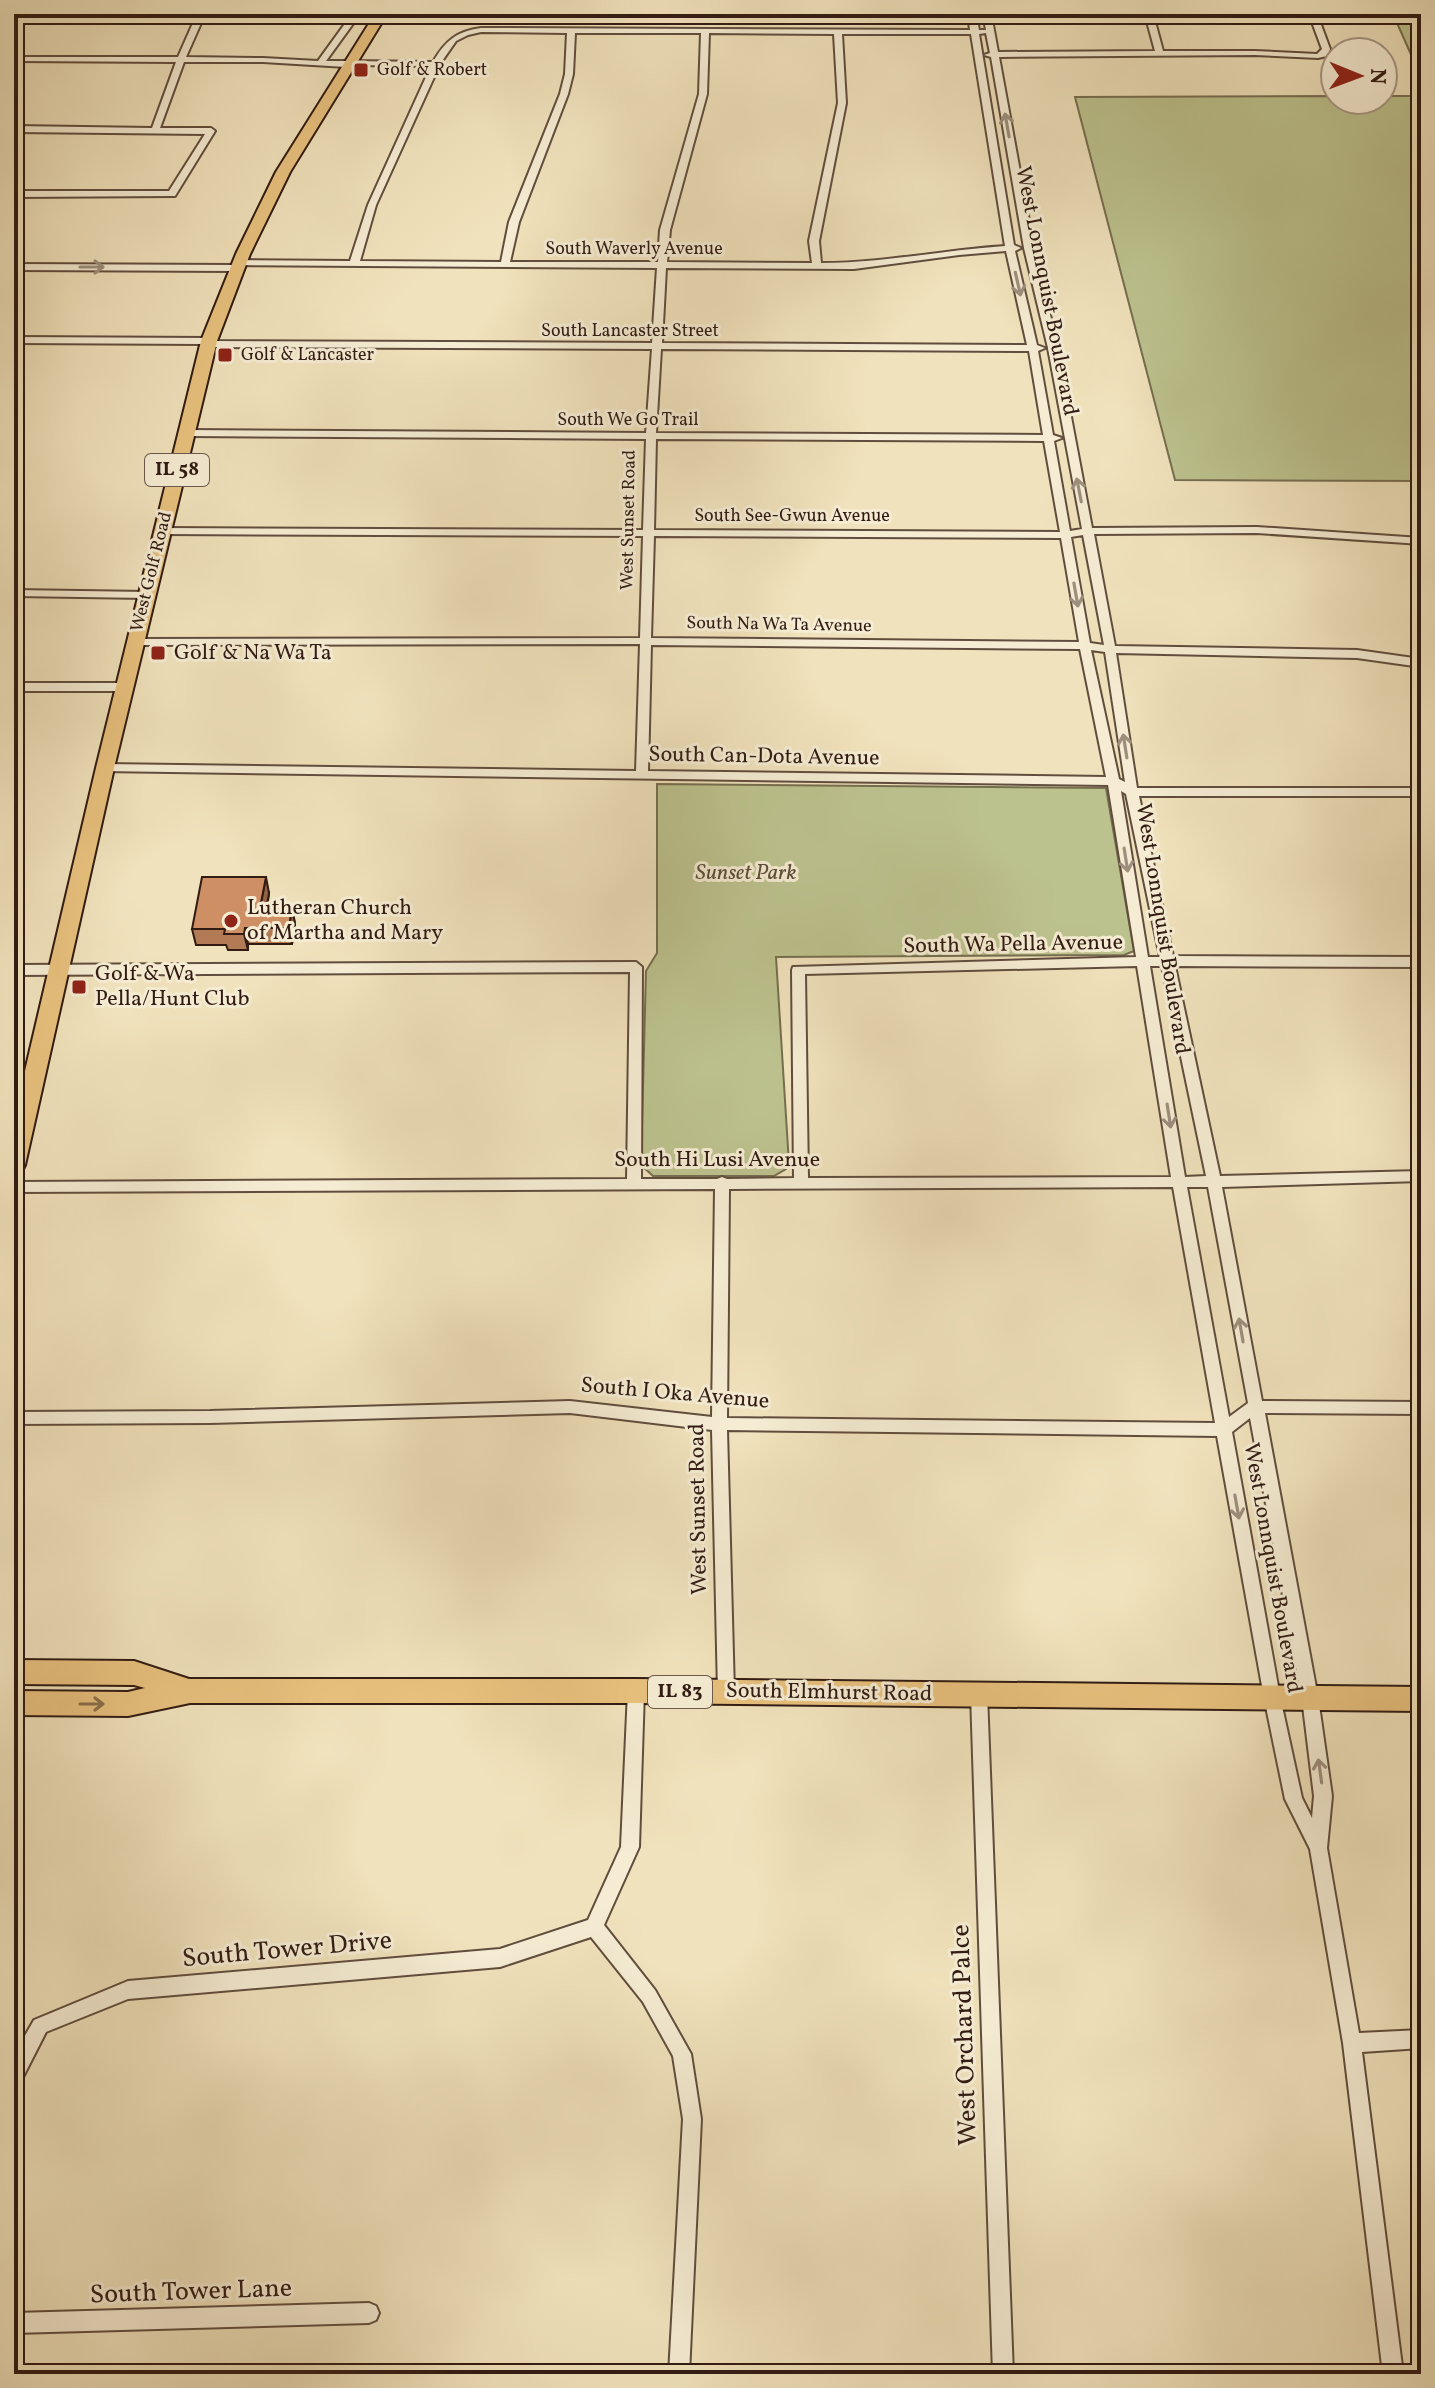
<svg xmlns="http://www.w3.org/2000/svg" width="1435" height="2388" viewBox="0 0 1435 2388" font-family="Vollkorn,serif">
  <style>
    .green { fill: #bcc28e; stroke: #766e50; stroke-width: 2 }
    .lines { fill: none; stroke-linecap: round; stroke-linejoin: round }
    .street-casing { stroke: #614d3d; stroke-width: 4 }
    .primary-casing { stroke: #311b13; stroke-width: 4 }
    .street { fill: #f5ecd3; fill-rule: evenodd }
    .primary { fill: #e8c17e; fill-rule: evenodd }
    .wall { fill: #b27b56; stroke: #311b13; stroke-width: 2 }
    .shaded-wall { fill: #916446; stroke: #311b13; stroke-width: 2 }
    .building { fill: #cf8f64; stroke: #311b13; stroke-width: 2 }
    .oneway { stroke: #9d8e7d }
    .oneway2 { stroke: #8c6e48 }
    .poi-dot { fill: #8f2418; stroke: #f5ecd3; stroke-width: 3 }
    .labels { text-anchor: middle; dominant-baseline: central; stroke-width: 6; stroke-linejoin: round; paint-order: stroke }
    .far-poi-label { font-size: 18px; fill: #311b13; stroke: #f5ecd3; text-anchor: start }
    .far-street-label { font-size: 18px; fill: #311b13; stroke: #f5ecd3 }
    .shield { fill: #f5ecd3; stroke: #6c5a4d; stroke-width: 2 }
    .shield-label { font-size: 20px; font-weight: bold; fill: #311b13 }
    .street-label { font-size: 22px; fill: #311b13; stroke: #f5ecd3 }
    .poi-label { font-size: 22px; fill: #311b13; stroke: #f5ecd3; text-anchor: start }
    .park-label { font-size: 22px; font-style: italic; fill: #5b4d38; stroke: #f5ecd3 }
    .near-street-label { font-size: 26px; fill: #311b13; stroke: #f5ecd3 }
  </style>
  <rect width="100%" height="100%" fill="#f0e2bc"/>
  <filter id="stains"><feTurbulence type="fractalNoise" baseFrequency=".0025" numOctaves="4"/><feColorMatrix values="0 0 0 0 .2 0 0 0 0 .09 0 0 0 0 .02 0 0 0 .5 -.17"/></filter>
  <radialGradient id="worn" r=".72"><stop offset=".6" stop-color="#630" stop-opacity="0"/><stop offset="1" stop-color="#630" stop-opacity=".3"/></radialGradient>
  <!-- green -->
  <path class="green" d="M1393,14h28v63z
    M1335,96v4h48v-4h38v385l-246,-1 -100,-383z
    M657,784l449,4 28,163 -10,4 -348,2 13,207 -3,5 -12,7h-121l-12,-11 5,-194 11,-18z"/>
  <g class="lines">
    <defs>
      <path id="street" d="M197,14h8l-19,43 77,1 55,3 34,-47h8l-34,47h21l86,1c12,-21 24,-31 48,-34l489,2 -2,-16h8l3,16h7l-3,-16h8l7,38 157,-1 -10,-37h8l10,37h92l62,3 5,-5 -13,-35h8l13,35 -3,7 -9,2 -63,-3 -256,2 35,191 24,100 34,180 165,-1 164,11v6l-164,-11 -163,1 21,112 242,4 64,9v8l-64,-9 -241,-5 21,135h284v8h-282l34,160 248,1v10l-246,-1 45,210 201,-5v10l-199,6 40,214 159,1v12l-156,-1 53,285 14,98 -5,52 32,185 62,-3v18l-59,4 41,322h-20l-40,-331 -33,-194 -25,-50 -21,-102 -47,-261 -490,-6 7,262 -2,5 -6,3 -6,-3 -2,-5 -6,-262 -142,-17 -360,10 -196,1v-12l196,-1 360,-10 142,16 3,-228 -701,3v-10l613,-3 3,-207 -616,3v-10l622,-3 6,5 -1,212h76l5,-2 5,2 67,-1 -2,-208 1,-3 343,-10 -28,-172 -1007,-14v-6l4,-1 531,7 4,-127 -505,1 -6,-3 6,-3 505,-1 3,-102 -481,-2 -5,-3 5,-3 481,2 3,-91 -460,-3 -5,-3 5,-3 460,3 6,-84 -444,-2 -5,-3 -189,-1v-6l195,1 5,3 438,2 5,-75 -421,-3v-4l3,-1 111,1 18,-56 63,-139 -81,-1 -4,2 -83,-5h-79l-24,66h51l4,3 -40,65 -161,1v-6h155l36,-57 -191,-2v-6l138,2 24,-66 -162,-1v-4h164zM481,32l86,1 -2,41 -5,20 -51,128 -8,40 -141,-1 16,-56 64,-141 16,-23 12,-6zM575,33h126l-2,61 -39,136 -2,32h-148l9,-40 49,-128 5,-20zM709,33l125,1 4,69 -29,138 3,22 -145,-1 3,-32 37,-136zM986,33l4,20 -6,2 7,2 33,191 24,100 34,181 -12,2 -16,-90 8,-3 -9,-3 -15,-84 7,-3 -8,-3 -22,-94 6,-3 -7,-3 -35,-211zM842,34h129l34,212c-61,4 -122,17 -184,17l-2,-22 27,-138zM1006,251l21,94 -365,-2 4,-75 188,1 105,-14zM661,349l368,2 14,84 -387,-2zM656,439l388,2 16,91 -406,-2zM1083,535l21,110 -14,-2 -19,-106zM654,536l407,2 18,104 -428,-4zM651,645l429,4 26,128 -458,-6zM1091,650l14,2 20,130 -6,-3zM1121,791l5,3 34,163h-12zM1137,966l34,211 -363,1 -3,-204zM1150,966h12l44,210 -21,1zM1173,1187l42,236 -488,-5 2,-229zM1187,1187h21l40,216 -19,14zM1250,1418l52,280 12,98 -2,22 -10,-20 -22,-101 -48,-265z
        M14,264l222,1 5,3 -5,3 -222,-1z
        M14,590l133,2 5,3 -5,3 -133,-2z
        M14,683h110l6,4 -6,4h-110z
        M636,1683l6,3 2,5 -5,156 -35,78 51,65 36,64 10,65 -12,255h-20l14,-255 -10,-63 -30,-54 -52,-65 -91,30 -372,32 -82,33 -25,49 -7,2v-28l20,-35 94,-39 372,-32 88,-29 33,-73 7,-156 2,-5z
        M979,1686l6,3 2,5 26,680h-20l-22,-680 2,-5z
        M369,2303l7,3 3,7 -3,7 -7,3 -355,10v-20z"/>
      <path id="primary" d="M375,14h12l-97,158 -40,82 -33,87 -103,427 -89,397 -3,6 -8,2v-55l82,-350 105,-427 35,-87 40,-82z
        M14,1660l120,1 55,18h447l785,8v24l-785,-8h-446l-62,13 -114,-1v-24l114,1 17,-4 -11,-3 -120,-1z"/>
    </defs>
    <!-- street casing -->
    <use href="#street" class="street-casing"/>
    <!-- primary casing -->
    <use href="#primary" class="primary-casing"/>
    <!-- street -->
    <use href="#street" class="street"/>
    <!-- primary -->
    <use href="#primary" class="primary"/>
  </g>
  <!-- wall -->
  <path class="wall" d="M269,893l-2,15 25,-1 3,17 -3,20h-44v6h-20l-2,-5h-30l-4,-16z"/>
  <!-- shaded-wall -->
  <path class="shaded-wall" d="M266,877l3,16 -5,31 -4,-16z
    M292,907l3,17 -3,20 -3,-16z
    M245,928l3,16v6l-4,-16z"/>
  <!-- building -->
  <path class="building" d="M202,877h64l-6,31 32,-1 -3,21h-44l-1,6h-20l1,-5h-33z"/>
  <!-- one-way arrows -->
  <defs><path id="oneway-shaft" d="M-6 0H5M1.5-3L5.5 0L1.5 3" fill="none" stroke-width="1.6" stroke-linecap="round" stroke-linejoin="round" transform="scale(2)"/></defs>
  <g class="oneway">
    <use href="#oneway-shaft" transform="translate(1007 125) rotate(-100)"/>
    <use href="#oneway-shaft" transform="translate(92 267)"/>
    <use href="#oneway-shaft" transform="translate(1018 284) rotate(77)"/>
    <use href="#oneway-shaft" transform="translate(1079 490) rotate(-101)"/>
    <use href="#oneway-shaft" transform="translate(1076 595) rotate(80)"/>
    <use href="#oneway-shaft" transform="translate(1125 746) rotate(-99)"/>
    <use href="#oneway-shaft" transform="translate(1126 860) rotate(81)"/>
    <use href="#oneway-shaft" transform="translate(1169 1116) rotate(81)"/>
    <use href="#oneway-shaft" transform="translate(1241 1330) rotate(-100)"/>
    <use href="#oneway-shaft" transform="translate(1237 1507) rotate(80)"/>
    <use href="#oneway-shaft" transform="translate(1320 1771) rotate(-98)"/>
  </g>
  <use class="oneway2" href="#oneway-shaft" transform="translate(92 1704)"/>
  <!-- markers -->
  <g class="poi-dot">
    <rect x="353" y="62" width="16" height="16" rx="4"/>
    <rect x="217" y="347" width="16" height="16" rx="4"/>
    <rect x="150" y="645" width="16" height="16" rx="4"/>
    <circle cx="231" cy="921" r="8"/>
    <rect x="71" y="979" width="16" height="16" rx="4"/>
  </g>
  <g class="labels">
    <!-- far-poi labels -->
    <g class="far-poi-label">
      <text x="377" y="70">Golf &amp; Robert</text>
      <text x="241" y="355">Golf &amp; Lancaster</text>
    </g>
    <!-- far-street labels -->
    <g class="far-street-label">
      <text x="634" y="249">South Waverly Avenue</text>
      <text x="630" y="331">South Lancaster Street</text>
      <text x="628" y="420">South We Go Trail</text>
      <text x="792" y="516">South See-Gwun Avenue</text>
      <text transform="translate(629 520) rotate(-89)">West Sunset Road</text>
      <text transform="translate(152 572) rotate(-76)">West Golf Road</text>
      <text transform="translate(779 625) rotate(1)">South Na Wa Ta Avenue</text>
    </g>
    <!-- shield labels -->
    <g class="shield">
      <rect x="145" y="454" width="64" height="32" rx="6"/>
      <rect x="648" y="1676" width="64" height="32" rx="6"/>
    </g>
    <g class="shield-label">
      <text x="177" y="470">IL 58</text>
      <text x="680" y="1692">IL 83</text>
    </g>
    <!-- street labels -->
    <g class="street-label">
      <text transform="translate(1046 291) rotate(79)">West Lonnquist Boulevard</text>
      <text transform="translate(764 757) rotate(1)">South Can-Dota Avenue</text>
      <text transform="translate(1162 929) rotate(81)">West Lonnquist Boulevard</text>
      <text transform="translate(1013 945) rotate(-1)">South Wa Pella Avenue</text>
      <text x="717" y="1160">South Hi Lusi Avenue</text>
      <text transform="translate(675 1394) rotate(5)">South I Oka Avenue</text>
      <text transform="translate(699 1509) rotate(-91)">West Sunset Road</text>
      <text transform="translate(1272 1568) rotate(80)">West Lonnquist Boulevard</text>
      <text transform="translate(829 1693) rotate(1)">South Elmhurst Road</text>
    </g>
    <!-- poi labels -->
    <g class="poi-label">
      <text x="174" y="653">Golf &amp; Na Wa Ta</text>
      <text x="247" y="908">Lutheran Church<tspan x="247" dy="25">of Martha and Mary</tspan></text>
      <text x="95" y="974">Golf &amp; Wa<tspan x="95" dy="25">Pella/Hunt Club</tspan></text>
    </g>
    <!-- park labels -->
    <g class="park-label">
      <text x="746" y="873">Sunset Park</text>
    </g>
    <!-- near-street labels -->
    <g class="near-street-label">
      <text transform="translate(287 1950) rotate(-5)">South Tower Drive</text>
      <text transform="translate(965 2035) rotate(-92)">West Orchard Palce</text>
      <text transform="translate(191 2292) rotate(-2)">South Tower Lane</text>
    </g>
  </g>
  <!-- margin -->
  <rect width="1435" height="2388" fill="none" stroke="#f0e2bc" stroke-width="48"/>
  <rect x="16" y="16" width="1403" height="2356" fill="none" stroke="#311b13" stroke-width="4"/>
  <rect x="24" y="24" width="1387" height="2340" fill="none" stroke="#311b13" stroke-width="2"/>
  <!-- north arrow -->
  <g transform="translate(1359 76) rotate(91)"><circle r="38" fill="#f5ecd3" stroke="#a79886" stroke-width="2"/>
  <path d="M0-6L14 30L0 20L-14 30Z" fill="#8f2418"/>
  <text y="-12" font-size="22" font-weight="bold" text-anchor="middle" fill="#311b13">N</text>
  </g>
  <rect width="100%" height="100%" filter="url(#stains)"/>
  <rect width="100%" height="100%" fill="url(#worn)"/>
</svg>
